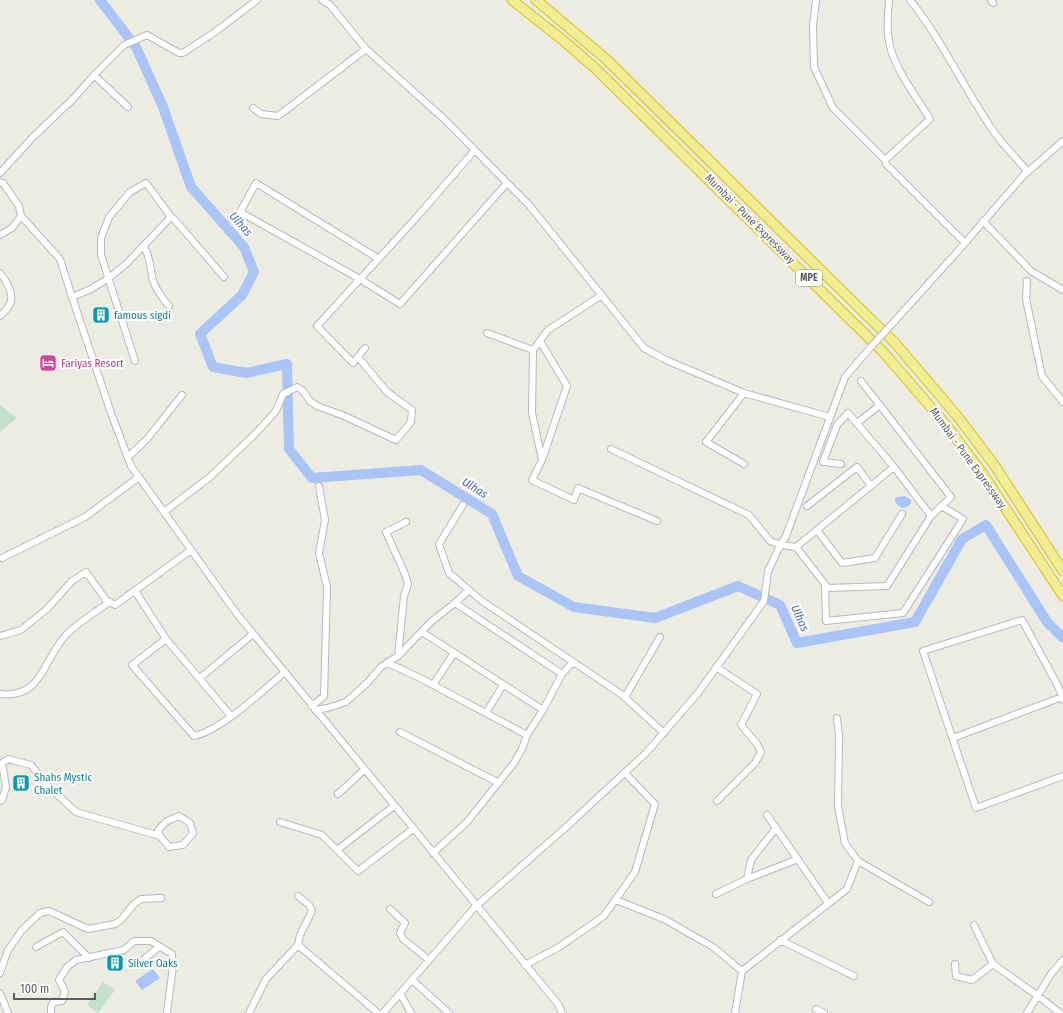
<svg xmlns="http://www.w3.org/2000/svg" width="1063" height="1013" viewBox="0 0 1063 1013" font-family="'Fira Sans Condensed',sans-serif">
  <style>
    .green { fill: #c2e1c8 }
    .water { fill: #aac4f5 }
    .lines { fill: none; stroke-linecap: round; stroke-linejoin: round }
    .river { stroke: #aac4f5; stroke-width: 10 }
    .minor-casing { stroke: #b8b9be; stroke-width: 8 }
    .highway-casing { stroke: #d6c319; stroke-width: 11 }
    .minor { stroke: #fff; stroke-width: 6 }
    .highway { stroke: #f1ed95; stroke-width: 9 }
    .minor-bridge-casing { stroke: #b8b9be; stroke-width: 8; stroke-linecap: butt }
    .minor-bridge { stroke: #fff; stroke-width: 6 }
    .labels { text-anchor: middle; dominant-baseline: central; stroke-width: 4; stroke-linejoin: round; paint-order: stroke }
    .shield { fill: #fff; stroke: #8c8e91; stroke-width: 1 }
    .shield-label { font-size: 10px; font-weight: bold; fill: #5b5d62 }
    .street-label { font-size: 11px; fill: #5b5d62; stroke: #fff }
    .culture-label { font-size: 11px; fill: #0d838f; stroke: #fff; text-anchor: start }
    .hotel-label { font-size: 11px; fill: #b23c85; stroke: #fff; text-anchor: start }
    .water-label { font-size: 12px; font-style: italic; fill: #506bb5; stroke: #fff }
  </style>
  <rect width="100%" height="100%" fill="#ecece3"/>
  <!-- green -->
  <path class="green" d="M0,405l17,13 -17,14z
    M103,982l12,8 -17,23 -11,-8z"/>
  <!-- water -->
  <path class="water" d="M905,496l6,4v2l-2,4 -6,2c-5,-2 -8,-4 -8,-10l2,-1z
    M153,969l7,9 -18,12 -7,-9z"/>
  <g class="lines">
    <!-- river -->
    <path class="river" d="M100,0l36,47 27,60 28,80 53,60 10,25 -12,23 -42,39 13,33 33,6 41,-9 2,85 23,29 109,-8 71,44 26,62 56,31 81,11 83,-32 42,19 17,38 118,-21 47,-83 24,-14 61,97 16,16"/>
    <defs>
      <path id="minor" d="M322,0l8,5 36,44 77,69 87,88 114,142 22,12 78,33 86,24
        M816,0l-3,26 1,41 19,41 52,52 1,4 79,79
        M910,0c33,41 54,89 84,132 10,14 23,27 34,40
        M991,0l2,3
        M94,75l34,32
        M253,108l8,6 17,2 88,-67
        M885,160l45,-41c-13,-21 -35,-50 -40,-73 -4,-15 -2,-30 -1,-46
        M0,173l33,-36 41,-39 24,-27 26,-26 23,-10 32,18h4l32,-21 42,-32
        M0,182l3,1 16,23 2,10 -9,12 -12,7
        M21,216l39,43 12,38 19,-8 18,-11 17,-14 45,-47
        M983,221l48,50 32,19
        M144,247c7,10 6,23 9,34 4,10 10,18 16,25
        M379,259l-123,-76 -16,29 120,67 40,25 107,-121
        M0,273c6,7 16,23 9,33 -2,3 -6,7 -9,10
        M1027,281l-1,18 16,77 21,26
        M602,295l-54,35 -15,20 -1,63 10,47 -10,20 42,20 4,-12 79,33
        M72,297l39,116 20,53 106,148 321,390 4,9
        M891,325l67,-74 65,-75 40,-35
        M487,333l46,17
        M540,341l27,45 -25,74
        M365,348l-12,15 -36,-37 99,-108 59,-68
        M135,361l-34,-106v-17l8,-21 21,-25 16,-9 25,34 3,2 50,58
        M857,423l23,-18
        M611,449l138,66 21,26 11,4 15,2 32,41 59,-2 44,-70 20,-19 -90,-116
        M128,457l19,-18 35,-44
        M744,464l-38,-22 38,-49
        M894,467l37,49
        M463,505l-24,39 10,29 33,28 139,93 43,39
        M807,506l50,-39 14,19
        M164,512l46,-35 45,-43 21,-23 7,-17 14,-7 6,4 7,10 7,5 25,9 54,25 15,-18 1,-12 -25,-18 -29,-35
        M817,530l25,33 33,-5 27,-44
        M796,547l98,-80 -46,-54 -11,12 -14,37 18,2
        M2,558l83,-41 54,-40
        M825,585l1,36 77,-8 60,-94 -22,-13
        M469,590l-14,13 107,71 11,-12
        M135,591l31,48
        M422,632l121,78
        M0,636l21,-6 26,-21 25,-28 14,-9 20,28 9,5 76,-55
        M398,656l6,-60 4,-12 -3,-10 -19,-42 20,-10
        M388,663l34,16 105,56
        M716,667l41,27 -16,31 16,19 4,8 -6,11 -38,38
        M200,678l53,-44
        M433,685l21,-32
        M0,694c43,5 43,-35 66,-59 13,-13 29,-23 44,-33
        M625,697l35,-60
        M1063,700l-5,-14 -36,-66 -99,31 53,157 87,-32
        M312,706l12,-10 3,-109 -8,-34 6,-33 -6,-34
        M315,710l12,-2 19,-6 21,-19 15,-17 16,-10 33,-34 24,-19
        M486,713l17,-28
        M231,716l-65,-77 -34,26 62,71c28,-6 67,-44 91,-64
        M837,718l2,18 -1,70 7,37 13,18 71,41
        M400,732l99,51
        M953,738l109,-41
        M338,794l26,-24
        M0,801l2,-1 4,-13 -4,-24 6,-4 23,6 15,19 30,28 84,24 9,11 14,-2 10,-12 -3,-10 -11,-7 -12,5 -9,9 2,6
        M767,815l61,88
        M280,822l42,13 36,36 55,-42
        M337,850l57,-44
        M433,853l34,-31 47,-59 8,-14 5,-14 16,-25 19,-36
        M747,879l4,-19 25,-32
        M716,894l31,-15 51,-20
        M298,896l11,9 3,6 -12,24 -2,10
        M616,900l48,19 49,28 29,24
        M390,909l15,14 -5,10 3,6 26,21
        M974,925l19,39
        M780,940l74,36
        M36,947l27,-15 26,26
        M139,963l20,-16
        M955,964l1,12 16,4 21,-16 45,32 22,17
        M525,965l34,-18 45,-31 31,-44 20,-68 -30,-31
        M0,973l8,-23 14,-20 18,-17 9,-2 39,18 27,-5 6,-4 13,-16 7,-5 20,-1
        M412,980l37,33
        M0,993l8,20
        M400,993l11,20
        M816,1009l8,4
        M51,1013v-6l2,-5 9,-1 3,-10 -6,-11 8,-13 9,-7 48,-10 10,-9h17l21,13 1,12 -6,47
        M249,1013l17,-34 32,-34 80,68
        M383,1013l93,-107 88,-77 82,-76 52,-60 66,-92 4,-30 10,-21 8,-14 59,-159 25,-29
        M735,1013l7,-42 105,-82 11,-28
        M1027,1013l24,-39 12,-14"/>
      <path id="highway" d="M512,0l52,41 32,28 288,284 63,73 36,48 80,122
        M536,0l70,59 289,284 63,74 37,49 68,105"/>
    </defs>
    <!-- minor casing -->
    <use href="#minor" class="minor-casing"/>
    <!-- highway casing -->
    <use href="#highway" class="highway-casing"/>
    <!-- minor -->
    <use href="#minor" class="minor"/>
    <!-- highway -->
    <use href="#highway" class="highway"/>
    <defs>
      <path id="minor-bridge" d="M870,348l21,-23"/>
    </defs>
    <!-- minor-bridge casing -->
    <use href="#minor-bridge" class="minor-bridge-casing"/>
    <!-- minor-bridge -->
    <use href="#minor-bridge" class="minor-bridge"/>
  </g>
  <!-- icons -->
  <defs>
    <symbol id="building-square" viewBox="-11 -11 22 22"><rect x="-9" y="-9" width="18" height="18" rx="4" fill="#0f9aa8" stroke="#fff"/><path d="M-4-6H4V6H1V3H-1V6H-4ZM-2.5-4.3h1.7v1.8h-1.7ZM.8-4.3h1.7v1.8H.8ZM-2.5-1h1.7V.8h-1.7ZM.8-1h1.7V.8H.8Z" fill="#fff"/></symbol>
    <symbol id="hotel-square" viewBox="-11 -11 22 22"><rect x="-9" y="-9" width="18" height="18" rx="4" fill="#d1479c" stroke="#fff"/><path d="M-6-4.5h1.5V1H6V5H4.5V3h-9V5H-6ZM-4 0a1.8 1.8 0 1 1 3.6 0ZM.5 0V-2.5h3Q6-2.5 6 0Z" fill="#fff"/></symbol>
  </defs>
  <g fill-rule="evenodd">
    <use href="#building-square" x="91" y="305" width="20" height="20"/>
    <use href="#hotel-square" x="38" y="353" width="20" height="20"/>
    <use href="#building-square" x="11" y="773" width="20" height="20"/>
    <use href="#building-square" x="105" y="953" width="20" height="20"/>
  </g>
  <g class="labels">
    <!-- shield labels -->
    <rect class="shield" x="796" y="270" width="26" height="16" rx="3"/>
    <g class="shield-label">
      <text x="809" y="278">MPE</text>
    </g>
    <!-- street labels -->
    <g class="street-label">
      <text transform="translate(750 219) rotate(45)">Mumbai - Pune Expressway</text>
      <text transform="translate(968 458) rotate(54)">Mumbai - Pune Expressway</text>
    </g>
    <!-- culture labels -->
    <g class="culture-label">
      <text x="114" y="315">famous sigdi</text>
      <text x="34" y="777">Shahs Mystic<tspan x="34" dy="13">Chalet</tspan></text>
      <text x="128" y="963">Silver Oaks</text>
    </g>
    <!-- hotel labels -->
    <g class="hotel-label">
      <text x="61" y="363">Fariyas Resort</text>
    </g>
    <!-- water labels -->
    <g class="water-label">
      <text transform="translate(241 224) rotate(49)">Ulhas</text>
      <text transform="translate(475 488) rotate(32)">Ulhas</text>
      <text transform="translate(800 618) rotate(66)">Ulhas</text>
    </g>
  </g>
  <!-- scale -->
  <path d="M14 993v6h81v-6" fill="none" stroke="#5b5d62" stroke-width="2"/>
  <text x="20" y="993" font-size="12" fill="#5b5d62" stroke="#ffffff" stroke-width="3" paint-order="stroke">100 m</text>
</svg>
